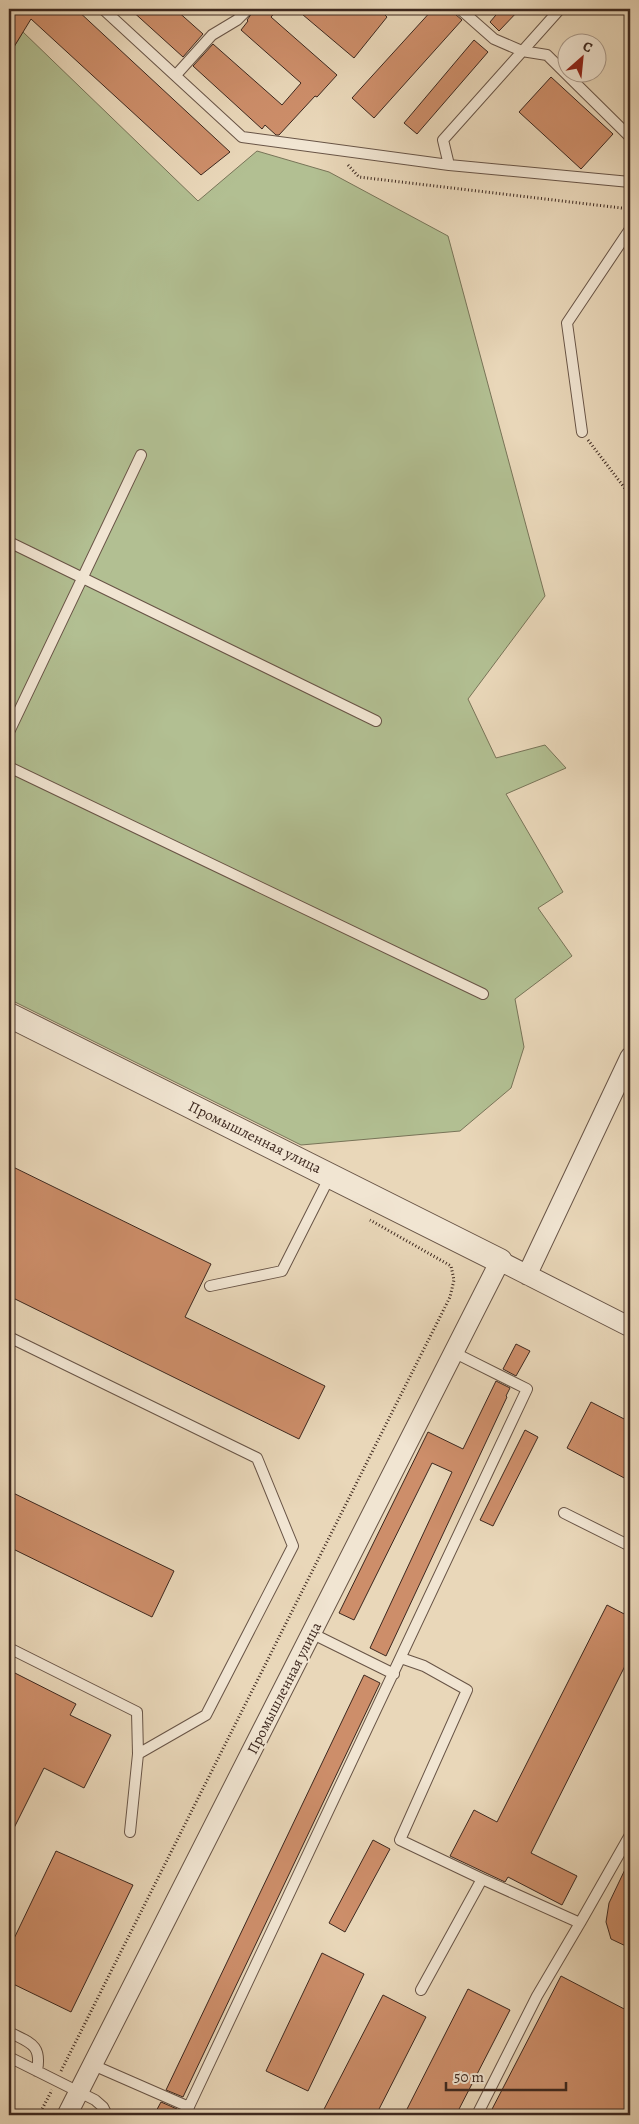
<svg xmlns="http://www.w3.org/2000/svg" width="639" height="2124" viewBox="0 0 639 2124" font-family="Alegreya,serif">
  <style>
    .green { fill: #b2bf92; stroke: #787458 }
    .building { fill: #cd8e6a; stroke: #3d281f }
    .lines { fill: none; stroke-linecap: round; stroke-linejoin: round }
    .service-casing { stroke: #685446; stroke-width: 12 }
    .minor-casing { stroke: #685446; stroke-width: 21 }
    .tertiary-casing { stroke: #685446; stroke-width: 26 }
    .path { stroke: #3d281f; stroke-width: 3; stroke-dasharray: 1 2.5; stroke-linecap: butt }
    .service { stroke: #f1e5d2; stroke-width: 10 }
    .minor { stroke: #f1e5d2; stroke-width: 19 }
    .tertiary { stroke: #f1e5d2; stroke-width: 24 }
    .labels { text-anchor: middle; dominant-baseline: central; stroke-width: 4; stroke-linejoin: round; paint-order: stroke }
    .street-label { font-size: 15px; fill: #3d281f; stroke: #f1e5d2 }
  </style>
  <rect width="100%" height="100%" fill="#e9d7b9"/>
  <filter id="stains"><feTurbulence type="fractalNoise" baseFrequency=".004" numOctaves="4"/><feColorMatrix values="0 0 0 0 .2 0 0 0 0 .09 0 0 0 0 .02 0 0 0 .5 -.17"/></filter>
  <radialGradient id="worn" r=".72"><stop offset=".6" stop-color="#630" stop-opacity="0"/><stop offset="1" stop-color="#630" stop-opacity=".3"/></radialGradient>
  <!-- green -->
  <path class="green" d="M23,32l175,169 59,-50 72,21 119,64 97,360 -77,103 28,59 49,-13 21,23 -60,26 57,98 -25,16 34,48 -57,43 9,48 -13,41 -51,43 -159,14 -292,-146v-944z"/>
  <!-- building -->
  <path class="building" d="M18,9h58l154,143 -29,23 -170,-156 -22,36v-33z
    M130,9h45l28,25 -20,23z
    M255,9h23l-7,8 66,58 -20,22 -2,-1 -36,39h-3l-11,-10 -3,4 -69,-63 20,-22 69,61 19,-22 -60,-53 7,-9 -1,-1z
    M296,9h93l-5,5 3,3 -33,41z
    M433,9h20l2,5 7,6 -88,98 -22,-20z
    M501,9h19l-21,22 -9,-9z
    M474,40l14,12 -71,82 -13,-11z
    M551,77l62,57 -32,35 -62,-57z
    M9,1165l202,99 -26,53 140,69 -26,53 -290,-143z
    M516,1344l14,7 -14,25 -13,-7z
    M496,1381l14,7 -4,8 1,1 -121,259 -16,-8 82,-176 -20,-9 -78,157 -15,-7 89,-181 35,17z
    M591,1402l39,20v59l-63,-33z
    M525,1430l13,7 -45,89 -13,-6z
    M9,1491l165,80 -22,46 -143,-70z
    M607,1605l23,12v39l-99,197 46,23 -15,29 -54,-28 -3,5 -55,-26 24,-46 23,12z
    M9,1670l67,34 -6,11 41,20 -27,53 -40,-20 -35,70z
    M364,1675l16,8 -197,414 -17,-7z
    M373,1840l17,9 -45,83 -16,-9z
    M56,1851l77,34 -62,127 -62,-30v-33z
    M630,1859v89l-19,-9 -5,-17 3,-19z
    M322,1953l42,21 -56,117 -42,-20z
    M561,1976l69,36v89l-7,14h-134z
    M468,1989l42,21 -54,105h-52z
    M383,1995l43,22 -50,98h-55z
    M161,2102l16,7 -3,6h-20z"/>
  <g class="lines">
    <defs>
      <path id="service" d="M103,9l139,128 207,28
        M460,9l34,30 28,12 25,4 83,82
        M560,9l-117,131 6,25 181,17
        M176,75l36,-40 25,-15 11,-11
        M582,432l-15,-109 63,-94
        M9,542l367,179
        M9,732l132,-277
        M9,767l474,227
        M210,1286l72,-15 48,-95
        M9,1337l248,121 36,88 -87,169 -68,39
        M564,1513l66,33
        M311,1633l83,41
        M9,1648l128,64 1,42 -8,78
        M401,1658l23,8 43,24 -67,150 82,39
        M421,1990l61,-111 98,44 50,-88
        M9,2032c21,11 33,12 28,39
        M9,2057l86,43 8,7 4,8
        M93,2065l96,42
        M185,2115l342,-726 -74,-37
        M477,2115l60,-119 43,-73"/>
      <path id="minor" d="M527,1275l103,-218
        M67,2115l433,-854 130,66"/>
      <path id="tertiary" d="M9,1015l491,246"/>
    </defs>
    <!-- service casing -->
    <use href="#service" class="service-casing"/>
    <!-- minor casing -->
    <use href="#minor" class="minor-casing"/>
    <!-- tertiary casing -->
    <use href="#tertiary" class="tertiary-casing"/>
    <!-- path -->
    <path class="path" d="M348,165l11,12 271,32
      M588,440l42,55
      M61,2071l389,-774 4,-17 -3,-14 -81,-46
      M39,2115l13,-25"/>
    <!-- service -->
    <use href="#service" class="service"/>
    <!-- minor -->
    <use href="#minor" class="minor"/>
    <!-- tertiary -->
    <use href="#tertiary" class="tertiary"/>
  </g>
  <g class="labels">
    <!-- street labels -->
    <g class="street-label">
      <text transform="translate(255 1137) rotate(26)">Промышленная улица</text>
      <text transform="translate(284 1688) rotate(-63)">Промышленная улица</text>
    </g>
  </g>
  <!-- margin -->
  <rect width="639" height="2124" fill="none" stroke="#e9d7b9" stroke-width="30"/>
  <rect x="10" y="10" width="619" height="2104" fill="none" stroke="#3d281f" stroke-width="2.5"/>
  <rect x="15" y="15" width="609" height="2094" fill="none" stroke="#3d281f"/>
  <!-- north arrow -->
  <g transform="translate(582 58) rotate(27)"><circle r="24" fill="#f1e5d2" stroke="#a9998a"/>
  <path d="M0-4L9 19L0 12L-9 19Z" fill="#8f2418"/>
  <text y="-8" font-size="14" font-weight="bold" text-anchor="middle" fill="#3d281f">С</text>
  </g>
  <!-- scale -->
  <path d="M446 2082v8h120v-8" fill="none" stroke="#3d281f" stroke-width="2.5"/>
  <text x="454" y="2082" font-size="15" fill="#3d281f" stroke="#f1e5d2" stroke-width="4" paint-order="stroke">50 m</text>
  <rect width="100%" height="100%" filter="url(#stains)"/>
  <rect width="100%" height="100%" fill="url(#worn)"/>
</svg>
